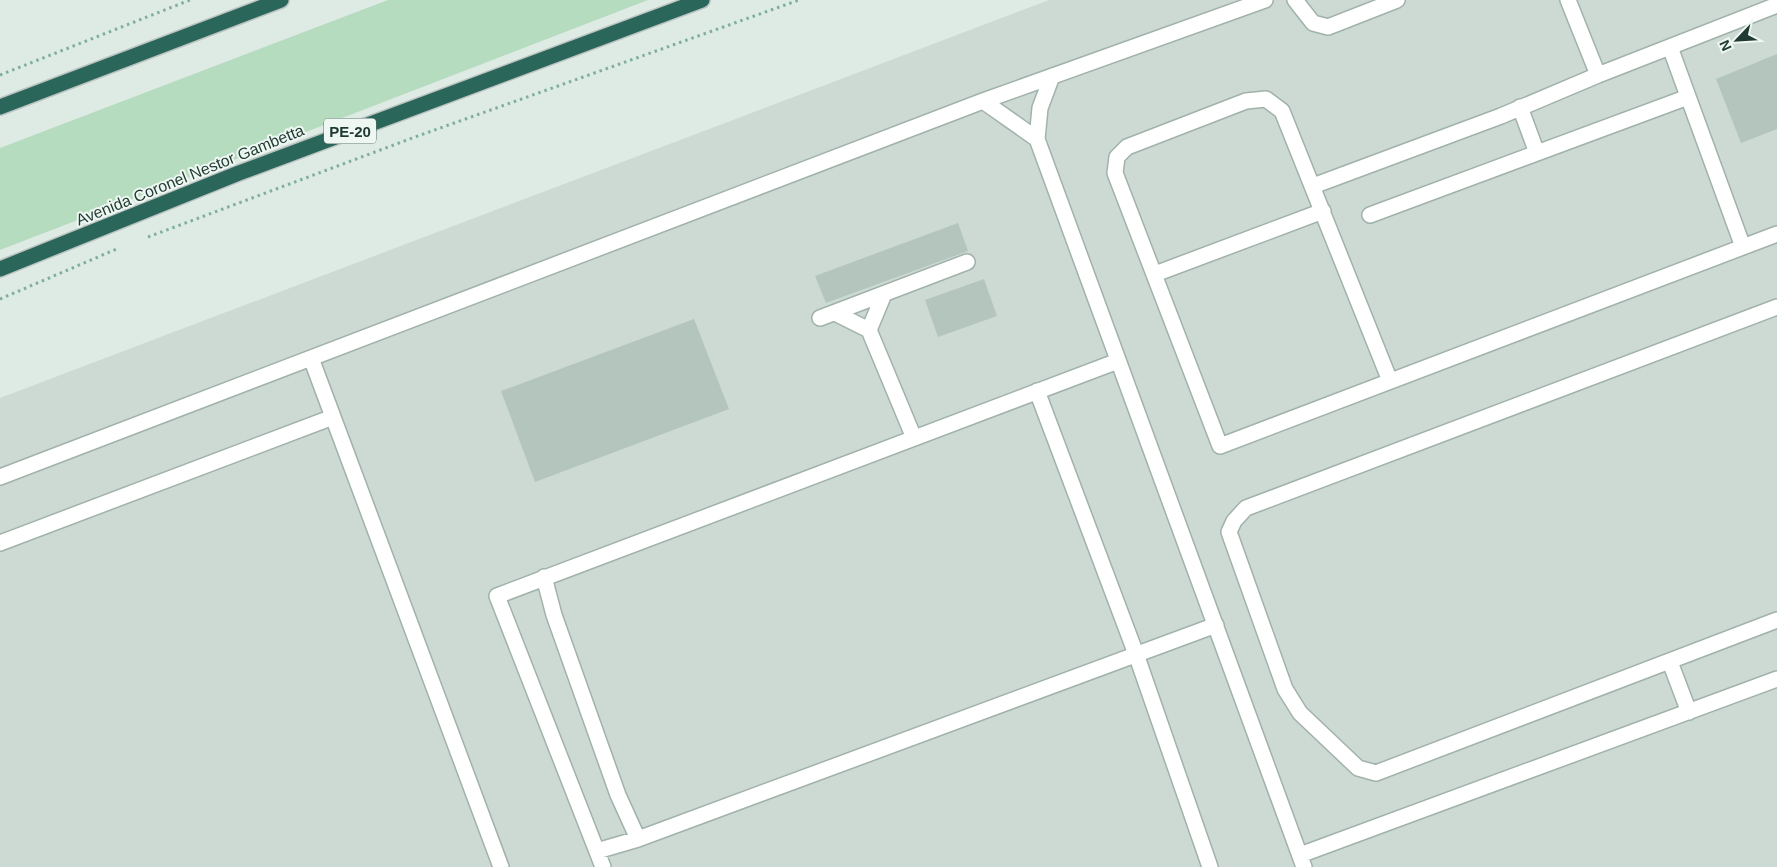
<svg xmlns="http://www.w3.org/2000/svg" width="1777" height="867" viewBox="0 0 1777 867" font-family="Arial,sans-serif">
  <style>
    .built { fill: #ccdad3 }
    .green { fill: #b6dcc0 }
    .building { fill: #b3c5bd }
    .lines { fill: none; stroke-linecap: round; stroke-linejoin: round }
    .minor-casing { stroke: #a1b2ab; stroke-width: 18 }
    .highway-casing { stroke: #bcc4c2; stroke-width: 18 }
    .path { stroke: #7dae9f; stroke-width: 3; stroke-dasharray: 2.5 4; stroke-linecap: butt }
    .minor { stroke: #fff; stroke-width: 15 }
    .highway { stroke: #2b665a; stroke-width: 15 }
    .labels { text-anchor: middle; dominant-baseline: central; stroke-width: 4; stroke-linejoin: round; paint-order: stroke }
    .shield { fill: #eef7f2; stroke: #5d736c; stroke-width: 1 }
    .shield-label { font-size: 15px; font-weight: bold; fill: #1f3a32 }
    .street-label { font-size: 16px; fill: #1f3a32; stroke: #eef7f2 }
  </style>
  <rect width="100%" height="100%" fill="#deeae4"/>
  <!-- built -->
  <path class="built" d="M1049,0h728v867h-1777v-469z"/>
  <!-- green -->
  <path class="green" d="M388,0h260l-648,250v-102z"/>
  <!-- building -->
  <path class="building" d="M1777,54v75l-36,14 -25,-64z
    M958,223l10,28 -142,52 -11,-27z
    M984,279l13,37 -59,21 -13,-37z
    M694,319l35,90 -194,73 -34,-91z"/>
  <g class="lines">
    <defs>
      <path id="minor" d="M1295,0l18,23 15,4 69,-27
        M1568,0l30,75
        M1670,47l73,200
        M1052,76l-12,32 -3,31 267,728
        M983,101l54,38
        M1520,107l17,46
        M1313,186l188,-70 97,-41 179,-70
        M1370,215l318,-118
        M1155,274l168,-63
        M1777,307l-531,201 -12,13 -5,11 56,157 15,24 58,55 18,5 401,-153
        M835,313l34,17 45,108
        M820,318l147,-56
        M869,330l15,-36
        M311,358l190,509
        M1390,381l-108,-270 -16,-12 -20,2 -119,46 -10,10 -2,16 105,273 557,-212
        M1037,391l99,263 74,213
        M0,477l983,-376 282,-101
        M0,543l333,-126
        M544,577l10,38 64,180 20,44
        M1670,662l19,50
        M597,851l41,-12 578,-214
        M1300,855l477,-176
        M603,867l-106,-271 621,-235"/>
      <path id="highway" d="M0,107l281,-107
        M0,269l239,-96 463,-173"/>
    </defs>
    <!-- minor casing -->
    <use href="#minor" class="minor-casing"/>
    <!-- highway casing -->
    <use href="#highway" class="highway-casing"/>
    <!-- path -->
    <path class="path" d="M0,75l190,-75
      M148,237l267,-100 384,-137
      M0,299l119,-51"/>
    <!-- minor -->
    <use href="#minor" class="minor"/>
    <!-- highway -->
    <use href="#highway" class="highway"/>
  </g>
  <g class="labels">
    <!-- shield labels -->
    <rect class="shield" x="324" y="118.5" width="52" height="25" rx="4"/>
    <g class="shield-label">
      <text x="350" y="131">PE-20</text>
    </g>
    <!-- street labels -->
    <g class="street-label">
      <text transform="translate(190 175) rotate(-22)">Avenida Coronel Nestor Gambetta</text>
    </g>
  </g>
  <!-- north arrow -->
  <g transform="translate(1737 40) rotate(245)" stroke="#eef7f2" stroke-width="4" paint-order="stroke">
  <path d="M0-4L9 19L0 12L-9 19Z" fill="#1f3a32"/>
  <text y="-8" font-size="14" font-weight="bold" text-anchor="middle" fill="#1f3a32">N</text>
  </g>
</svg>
